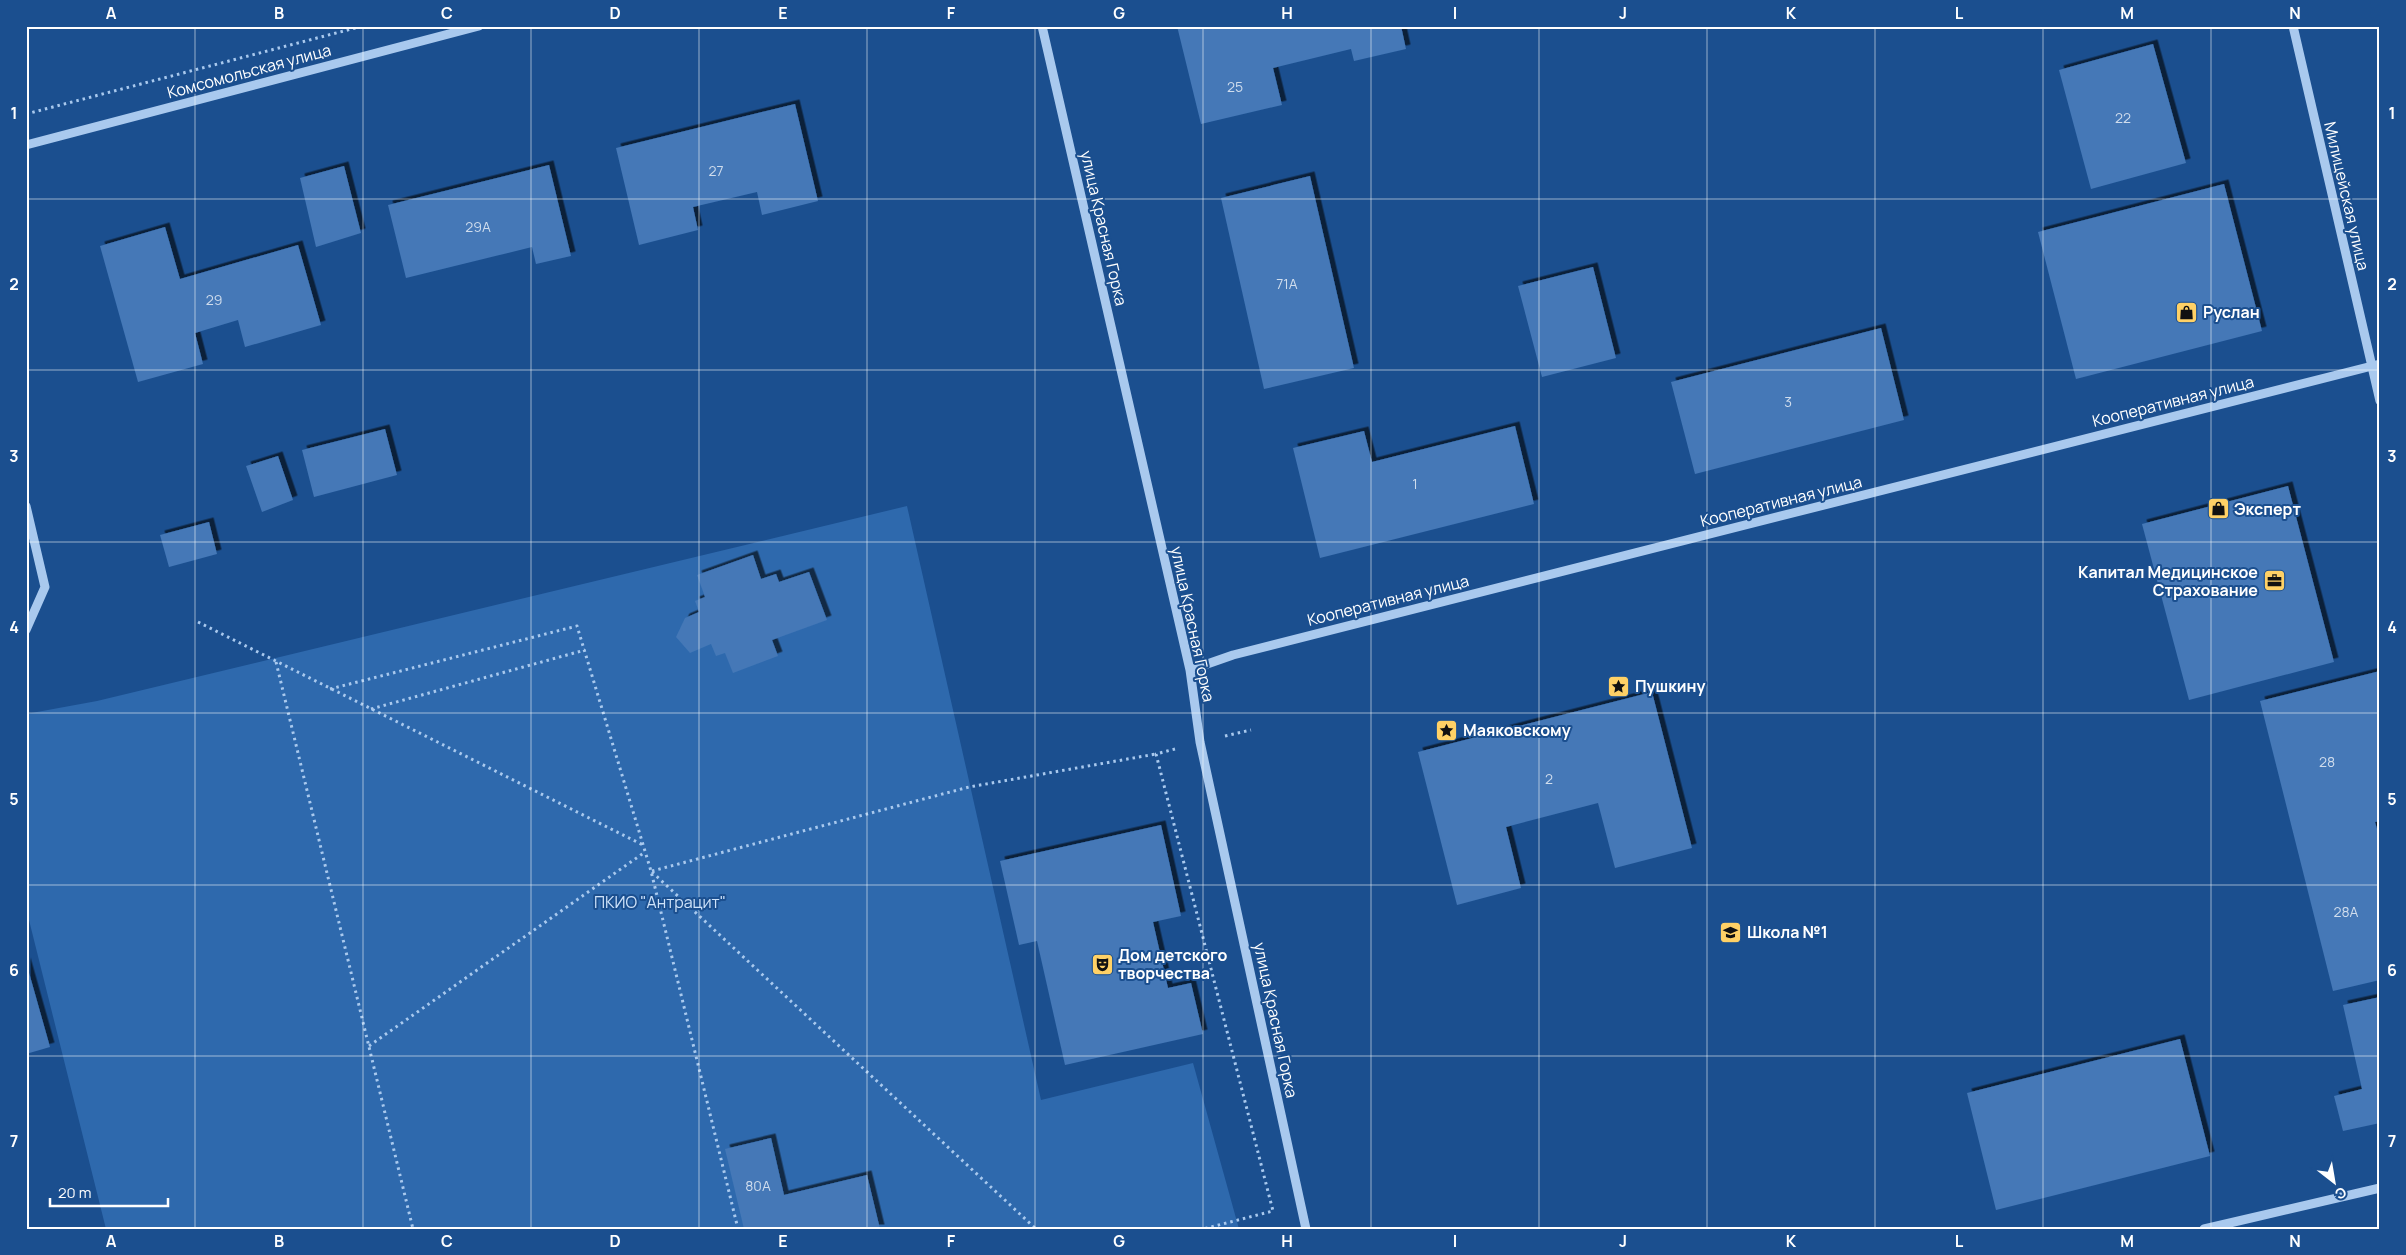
<svg xmlns="http://www.w3.org/2000/svg" width="2406" height="1255" viewBox="0 0 2406 1255" font-family="Manrope,sans-serif">
  <style>
    .green { fill: #2e69ad }
    .building { fill: #4478b7; filter: url(#shadow) }
    .lines { fill: none; stroke-linecap: round; stroke-linejoin: round }
    .path { stroke: #a9c9ee; stroke-width: 3; stroke-dasharray: 2.5 4; stroke-linecap: butt }
    .minor { stroke: #a9c9ee; stroke-width: 9 }
    .grid { fill: none; stroke: #fff; stroke-width: 1; stroke-opacity: 0.55 }
    .labels { text-anchor: middle; dominant-baseline: central; stroke-width: 4; stroke-linejoin: round; paint-order: stroke }
    .number-label { font-size: 14px; fill: #d0dded }
    .street-label { font-size: 16px; fill: #fff; stroke: #1b4f8f }
    .poi-label { font-size: 16px; font-weight: bold; fill: #fff; stroke: #1b4f8f; text-anchor: start }
    .park-label { font-size: 16px; fill: #cfe3fa; stroke: #1b4f8f }
    .neatline { fill: none; stroke: #fff; stroke-width: 2 }
    .grid-label { font-size: 16px; text-anchor: middle; font-weight: bold; fill: #fff }
  </style>
  <defs>
    <filter id="shadow"><feDropShadow dx="4.5" dy="-4.5" stdDeviation="0" flood-color="#0009"/></filter>
  </defs>
  <rect width="100%" height="100%" fill="#1b4f8f"/>
  <!-- green -->
  <path class="green" d="M907,506l134,594 152,-37 46,166h-1133l-80,-321v-194l71,-13z"/>
  <!-- building -->
  <path class="building" d="M1177,26h224l5,23 -52,12 -3,-12 -78,19 9,37 -81,19z
    M2153,44l33,119 -95,26 -32,-119z
    M795,104l23,97 -56,14 -5,-23 -64,15 5,23 -59,15 -23,-97z
    M549,165l22,91 -35,8 -4,-17 -126,31 -18,-73z
    M344,166l17,67 -45,14 -16,-69z
    M1310,176l44,192 -90,21 -43,-191z
    M2224,184l38,147 -186,48 -38,-147z
    M165,227l15,52 118,-34 23,80 -76,22 -7,-27 -43,13 8,31 -65,18 -38,-136z
    M1593,267l23,91 -74,19 -24,-91z
    M1881,328l23,92 -209,54 -24,-92z
    M1515,426l19,78 -214,54 -27,-110 71,-17 8,31z
    M385,429l12,46 -83,22 -12,-47z
    M278,456l15,44 -31,12 -16,-46z
    M2288,486l46,176 -145,38 -47,-176z
    M209,522l8,32 -48,13 -9,-32z
    M753,555l8,24 15,-5 3,8 30,-10 18,48 -55,20 6,16 -45,17 -8,-20 -9,3 -5,-12 -21,9 -14,-16 9,-19 14,-6 -4,-11 10,-4 -8,-22z
    M2380,671v150l-5,1 5,17v141l-47,11 -73,-290z
    M1652,692l40,156 -77,20 -17,-65 -92,24 15,61 -64,17 -39,-153z
    M1161,825l20,91 -28,6 15,66 23,-5 12,51 -138,31 -28,-124 -18,4 -19,-84z
    M26,962l24,85 -24,7z
    M2380,997v126l-37,8 -9,-35 28,-7 -19,-84z
    M2180,1039l30,117 -214,54 -29,-117z
    M771,1138l13,57 83,-20 13,54h-136l-19,-80z"/>
  <g class="lines">
    <!-- path -->
    <path class="path" d="M26,114l337,-88
      M198,622l445,223
      M276,662l137,567
      M330,689l247,-63 74,245 87,358
      M371,709l214,-59
      M1225,736l26,-6
      M1175,749l-19,5 117,457 -70,18
      M652,871l317,-84 187,-33
      M652,872l384,357
      M369,1046l276,-194"/>
    <!-- minor -->
    <path class="minor" d="M1042,26l148,644 10,72 106,487
      M2293,26l87,375
      M26,145l453,-119
      M26,506l19,81 -19,43
      M1190,670l43,-15 1147,-291
      M2204,1229l176,-41"/>
  </g>
  <!-- grid -->
  <path class="grid" d="M195,26v1203M363,26v1203M531,26v1203M699,26v1203M867,26v1203M1035,26v1203M1203,26v1203M1371,26v1203M1539,26v1203M1707,26v1203M1875,26v1203M2043,26v1203M2211,26v1203M26,199h2354M26,370h2354M26,542h2354M26,713h2354M26,885h2354M26,1056h2354"/>
  <!-- icons -->
  <defs>
    <symbol id="shop-square" viewBox="-11 -11 22 22"><rect x="-9" y="-9" width="18" height="18" rx="4" fill="#ffd166" stroke="#1b4f8f"/><path d="M-5-2.5h2.3a2.7 3.5 0 0 1 5.4 0H5L5.5 6h-11ZM-1.5-2.5h3a1.5 2.3 0 0 0-3 0Z" fill="#111"/></symbol>
    <symbol id="office-square" viewBox="-11 -11 22 22"><rect x="-9" y="-9" width="18" height="18" rx="4" fill="#ffd166" stroke="#1b4f8f"/><path d="M-6-3h4V-5.5h4V-3h4V5H-6ZM-1-4.5V-3h2v-1.5ZM-6 0V1H6V0Z" fill="#111"/></symbol>
    <symbol id="sight-square" viewBox="-11 -11 22 22"><rect x="-9" y="-9" width="18" height="18" rx="4" fill="#ffd166" stroke="#1b4f8f"/><path d="M0-6L1.8-2.2L6-1.7L2.9 1.2L3.7 5.4L0 3.3L-3.7 5.4L-2.9 1.2L-6-1.7L-1.8-2.2Z" fill="#111"/></symbol>
    <symbol id="school-square" viewBox="-11 -11 22 22"><rect x="-9" y="-9" width="18" height="18" rx="4" fill="#ffd166" stroke="#1b4f8f"/><path d="M0-5L7-2L0 1L-7-2ZM-4 1L0 2.5L4 1V4Q0 6-4 4Z" fill="#111"/></symbol>
    <symbol id="theatre-square" viewBox="-11 -11 22 22"><rect x="-9" y="-9" width="18" height="18" rx="4" fill="#ffd166" stroke="#1b4f8f"/><path d="M-5-5.5Q0-4 5-5.5V0Q5 5 0 6Q-5 5-5 0ZM-3.3-2.5H-1v1.5H-3.3ZM1-2.5H3.3v1.5H1ZM-2.8 1Q0 5.5 2.8 1Z" fill="#111"/></symbol>
  </defs>
  <g fill-rule="evenodd">
    <use href="#shop-square" x="2174" y="300" width="25" height="25"/>
    <use href="#shop-square" x="2206" y="496" width="25" height="25"/>
    <use href="#office-square" x="2262" y="568" width="25" height="25"/>
    <use href="#sight-square" x="1606" y="674" width="25" height="25"/>
    <use href="#sight-square" x="1434" y="718" width="25" height="25"/>
    <use href="#school-square" x="1718" y="920" width="25" height="25"/>
    <use href="#theatre-square" x="1090" y="952" width="25" height="25"/>
  </g>
  <g class="labels">
    <!-- number labels -->
    <g class="number-label">
      <text x="1235" y="86">25</text>
      <text x="2123" y="117">22</text>
      <text x="716" y="170">27</text>
      <text x="478" y="226">29А</text>
      <text x="1287" y="283">71А</text>
      <text x="214" y="299">29</text>
      <text x="1788" y="401">3</text>
      <text x="1415" y="483">1</text>
      <text x="2327" y="761">28</text>
      <text x="1549" y="778">2</text>
      <text x="2346" y="911">28А</text>
      <text x="758" y="1185">80А</text>
    </g>
    <!-- street labels -->
    <g class="street-label">
      <text transform="translate(249 71) rotate(-15)">Комсомольская улица</text>
      <text transform="translate(2347 196) rotate(77)">Милицейская улица</text>
      <text transform="translate(1104 228) rotate(77)">улица Красная Горка</text>
      <text transform="translate(2173 401) rotate(-14)">Кооперативная улица</text>
      <text transform="translate(1781 501) rotate(-14)">Кооперативная улица</text>
      <text transform="translate(1388 600) rotate(-14)">Кооперативная улица</text>
      <text transform="translate(1193 624) rotate(78)">улица Красная Горка</text>
      <text transform="translate(1276 1020) rotate(78)">улица Красная Горка</text>
    </g>
    <!-- poi labels -->
    <g class="poi-label">
      <text x="2203" y="312">Руслан</text>
      <text x="2234" y="509">Эксперт</text>
      <text x="2258" y="572" text-anchor="end">Капитал Медицинское<tspan x="2258" dy="18">Страхование</tspan></text>
      <text x="1635" y="686">Пушкину</text>
      <text x="1463" y="730">Маяковскому</text>
      <text x="1747" y="932">Школа №1</text>
      <text x="1118" y="955">Дом детского<tspan x="1118" dy="18">творчества</tspan></text>
    </g>
    <!-- park labels -->
    <g class="park-label">
      <text x="660" y="902">ПКИО "Антрацит"</text>
    </g>
  </g>
  <!-- border -->
  <rect width="2406" height="1255" fill="none" stroke="#1b4f8f" stroke-width="55"/>
  <!-- north arrow -->
  <g transform="translate(2334 1182) rotate(149)" stroke="#1b4f8f" stroke-width="4" paint-order="stroke">
  <path d="M0-4L9 19L0 12L-9 19Z" fill="#ffffff"/>
  <text y="-8" font-size="14" font-weight="bold" text-anchor="middle" fill="#ffffff">С</text>
  </g>
  <!-- scale -->
  <path d="M50 1198v8h118v-8" fill="none" stroke="#ffffff" stroke-width="2.5"/>
  <text x="58" y="1198" font-size="15" fill="#ffffff" stroke="#1b4f8f" stroke-width="4" paint-order="stroke">20 m</text>
  <rect x="28" y="28" width="2350" height="1200" class="neatline"/>
  <g class="grid-label">
    <text x="111" y="19">A</text>
    <text x="279" y="19">B</text>
    <text x="447" y="19">C</text>
    <text x="615" y="19">D</text>
    <text x="783" y="19">E</text>
    <text x="951" y="19">F</text>
    <text x="1119" y="19">G</text>
    <text x="1287" y="19">H</text>
    <text x="1455" y="19">I</text>
    <text x="1623" y="19">J</text>
    <text x="1791" y="19">K</text>
    <text x="1959" y="19">L</text>
    <text x="2127" y="19">M</text>
    <text x="2295" y="19">N</text>
    <text x="14" y="119">1</text>
    <text x="2392" y="119">1</text>
    <text x="14" y="290">2</text>
    <text x="2392" y="290">2</text>
    <text x="14" y="462">3</text>
    <text x="2392" y="462">3</text>
    <text x="14" y="633">4</text>
    <text x="2392" y="633">4</text>
    <text x="14" y="805">5</text>
    <text x="2392" y="805">5</text>
    <text x="14" y="976">6</text>
    <text x="2392" y="976">6</text>
    <text x="14" y="1147">7</text>
    <text x="2392" y="1147">7</text>
    <text x="111" y="1247">A</text>
    <text x="279" y="1247">B</text>
    <text x="447" y="1247">C</text>
    <text x="615" y="1247">D</text>
    <text x="783" y="1247">E</text>
    <text x="951" y="1247">F</text>
    <text x="1119" y="1247">G</text>
    <text x="1287" y="1247">H</text>
    <text x="1455" y="1247">I</text>
    <text x="1623" y="1247">J</text>
    <text x="1791" y="1247">K</text>
    <text x="1959" y="1247">L</text>
    <text x="2127" y="1247">M</text>
    <text x="2295" y="1247">N</text>
  </g>
</svg>
